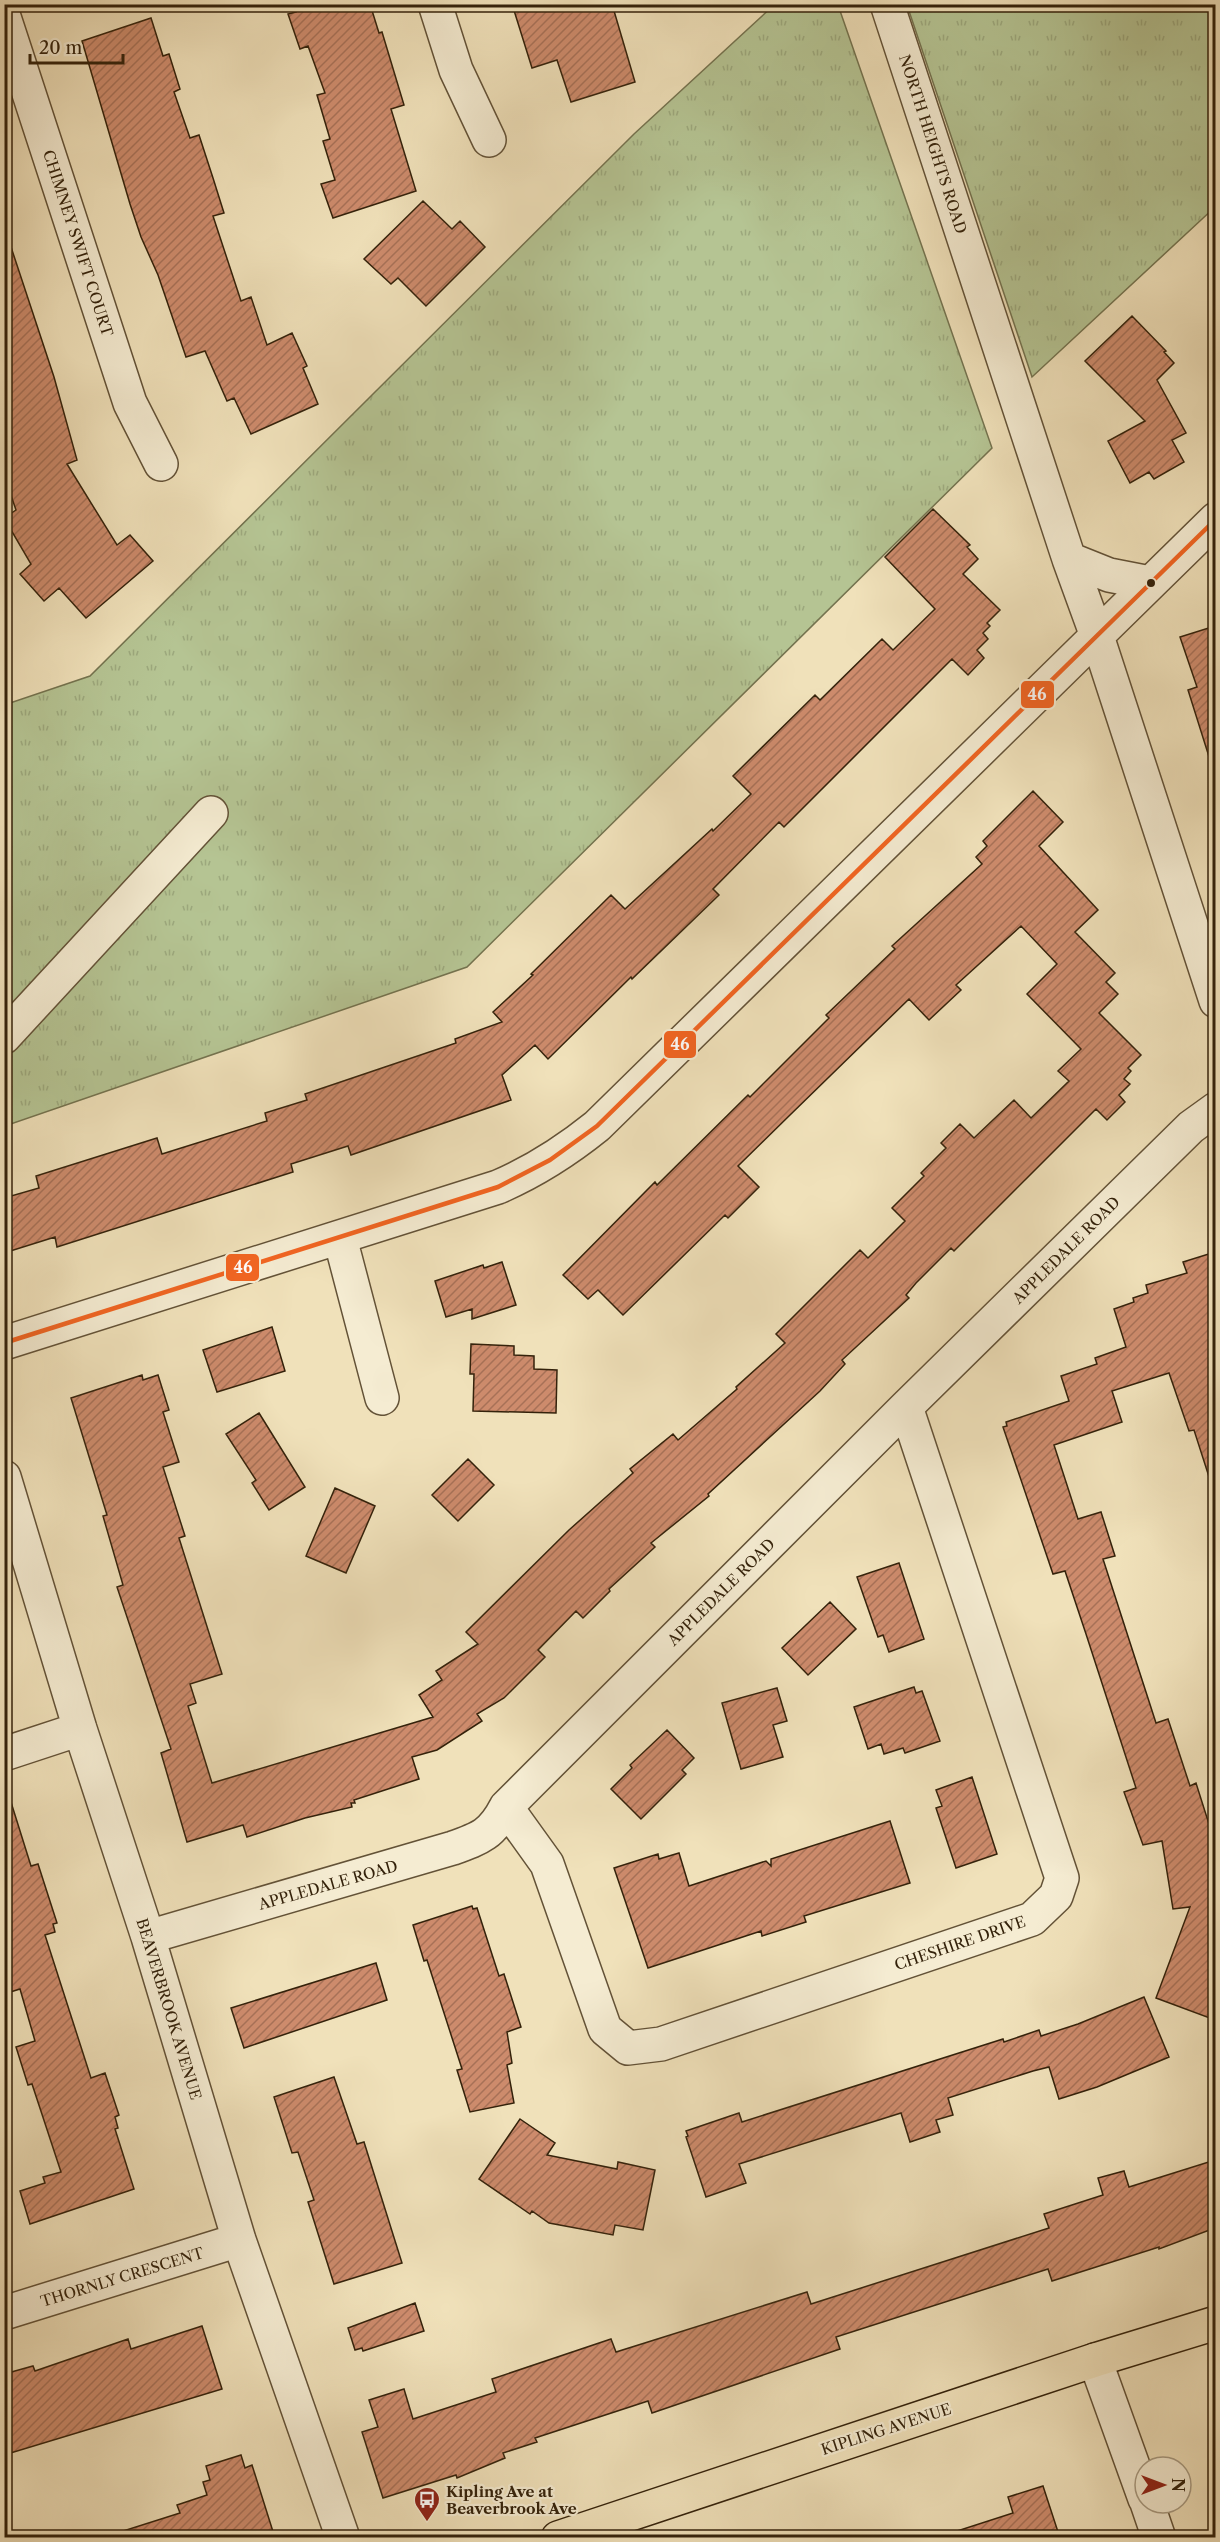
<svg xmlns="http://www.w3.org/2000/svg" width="1220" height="2542" viewBox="0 0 1220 2542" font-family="'Libre Caslon Text',serif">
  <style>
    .grass { fill: url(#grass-tufts); stroke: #74734f; stroke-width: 1.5 }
    .building { fill: url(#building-hatch); stroke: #34220b; stroke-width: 1.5 }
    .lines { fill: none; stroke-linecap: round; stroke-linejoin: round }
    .minor-casing { stroke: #635237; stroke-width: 36 }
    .major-casing { stroke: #34220b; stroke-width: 36 }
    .minor { stroke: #f5ecd2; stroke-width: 33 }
    .major { stroke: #f0e1ba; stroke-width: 33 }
    .bus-1-casing { stroke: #f5ecd2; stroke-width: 9 }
    .bus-1 { stroke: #f26522; stroke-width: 4.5 }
    .bus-dot { fill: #34220b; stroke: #f5ecd2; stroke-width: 2 }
    .labels { text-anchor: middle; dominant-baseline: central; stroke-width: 4.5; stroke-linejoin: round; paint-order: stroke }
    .street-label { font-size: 15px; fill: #34220b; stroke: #f5ecd2 }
    .poi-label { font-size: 15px; font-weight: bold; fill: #34220b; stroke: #f5ecd2; text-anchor: start }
    .line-badge { stroke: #f5ecd2; stroke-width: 2 }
    .badge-label { font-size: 16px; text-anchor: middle; font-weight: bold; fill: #fff }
  </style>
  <defs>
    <pattern id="grass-tufts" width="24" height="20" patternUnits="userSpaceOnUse" patternTransform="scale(1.5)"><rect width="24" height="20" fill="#b5c493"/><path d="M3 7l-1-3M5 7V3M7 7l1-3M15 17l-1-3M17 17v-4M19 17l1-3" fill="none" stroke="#9ca87d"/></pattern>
    <pattern id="building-hatch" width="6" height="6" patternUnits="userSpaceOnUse" patternTransform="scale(1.5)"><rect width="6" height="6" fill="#cd8b6c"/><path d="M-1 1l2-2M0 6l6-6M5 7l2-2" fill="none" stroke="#a77157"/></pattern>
  </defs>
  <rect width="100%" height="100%" fill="#f0e1ba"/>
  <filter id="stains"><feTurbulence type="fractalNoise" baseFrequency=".00333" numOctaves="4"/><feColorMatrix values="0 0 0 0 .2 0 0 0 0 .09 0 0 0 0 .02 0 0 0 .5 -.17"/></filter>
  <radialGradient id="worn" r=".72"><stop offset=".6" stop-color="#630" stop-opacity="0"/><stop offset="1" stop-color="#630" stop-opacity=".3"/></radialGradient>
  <!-- grass -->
  <path class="grass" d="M774,5h64l154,443 -525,519 -462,159 -1,-421 86,-29 544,-542z
    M907,5h308v202l-183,170z"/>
  <!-- building -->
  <path class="building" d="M293,4h77l9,29 3,-1 22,73 -13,4 25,82 -83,27 -12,-34 14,-4 -12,-39 7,-2 -13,-44 8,-2 -17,-47 -8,3 -12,-35 8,-2z
    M512,4h100l23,78 -64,20 -14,-42 -25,8z
    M151,18l12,38 6,-2 11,35 -6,3 16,46 9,-3 14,43 11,35 -11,3 28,85 10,-4 16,48 25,-12 15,33 -4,2 15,36 -67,30 -17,-36 -7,3 -22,-50 -19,6 -28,-82 -17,-38 -11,-33 -48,-163z
    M423,201l29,28 8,-8 25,26 -59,59 -28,-28 -7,6 -27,-25z
    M11,247l43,130 23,83 -10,4 50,81 13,-10 23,26 -67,57 -27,-30 -15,13 -24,-27 11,-10 -27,-46 12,-8 -12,-35v-227z
    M1132,316l34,35 -2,1 10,11 -17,17 29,53 -14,7 12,22 -30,17 -5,-7 -19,11 -22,-42 37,-20 -60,-60z
    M933,509l37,36 -3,2 11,12 -15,15 37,36 -13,13 3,3 -7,7 5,6 -11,11 7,8 -16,17 -16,-16 -168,168 -5,-5 -66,67 6,6 -87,84 -1,-2 -83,82 -13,-14 -33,30 9,25 -160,55 -3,-9 -57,18 2,8 -236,75 -2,-10 -51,16v-55l35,-10 -3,-12 121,-38 5,16 105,-33 -2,-8 42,-13 -2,-6 151,-51 -1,-4 47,-17 -9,-10 40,-37 -2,-1 80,-79 14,14 87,-80 1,2 38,-37 -18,-18 82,-81 5,5 62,-61 11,11 42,-41 -50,-52z
    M1215,626v133l-5,1 -22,-70 9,-3 -17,-50z
    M1033,791l30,31 -24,24 59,64 -23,22 40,41 -9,9 12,12 -19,19 42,42 -13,13 3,3 -7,8 6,5 -11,11 6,7 -18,18 -11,-11 -142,142 -3,-3 -35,35 -10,12 3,3 -67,62 3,4 -25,27 -112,103 1,2 -58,47 4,4 -46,42 1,2 -27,27 -7,-7 -38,39 7,7 -41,41 -27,16 5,7 -45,29 -25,7 7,22 -65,21 1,3h-4l1,4 -47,11 -58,19 -4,-12 -56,17 -26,-89 10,-4 -54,-162 6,-2 -20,-69 4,-1 -36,-117 71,-23 1,5 15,-5 11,35 -6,2 16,50 -16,5 22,69 -6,2 43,136 -32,10 6,19 -8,3 24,77 221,-66 -14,-22 23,-15 -6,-9 42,-27 -12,-12 103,-102 64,-57 -3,-4 43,-35 5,6 59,-51 -1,-2 49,-44 -9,-9 84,-84 8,8 37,-37 -13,-13 32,-32 -3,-3 25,-25 -5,-5 19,-19 14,14 40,-38 17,18 38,-37 -11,-10 23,-22 -54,-55 30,-30 -36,-38 -65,59 5,5 -32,30 -20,-21 -119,116 -52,51 21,21 -31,31 -3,-3 -102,100 -25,-25 -10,9 -25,-24 92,-93 2,3 91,-90 2,2 79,-79 -3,-3 69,-66 -3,-3 90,-82 -6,-7 11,-11 -4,-5z
    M1215,1252v227l-5,1 -16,-50 -5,1 -20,-58 -57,18 10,31 -68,23 24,74 23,-7 14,44 -12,3 53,164 12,-4 22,67 6,-3 19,60v177l-59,-22 34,-91 -17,2 -11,-68 -19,4 -19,-53 12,-4 -50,-154 -21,-63 -12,3 -50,-147 4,-1 -1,-4 63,-21 -8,-25 36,-12 -2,-6 31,-11 -12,-38 20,-7 -1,-4 15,-5 -2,-8 41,-12 -4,-11z
    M502,1262l14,43 -44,14v-10l-26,8 -11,-36 48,-16 1,3z
    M272,1327l13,44 -68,21 -14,-42z
    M471,1344l43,2v9l20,1v13l23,1 -1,43 -83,-2 1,-37h-4z
    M259,1413l46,74 -36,23 -17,-27 4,-3 -30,-46z
    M468,1459l26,26 -36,36 -26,-26z
    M335,1488l40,18 -29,67 -40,-17z
    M899,1563l25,76 -35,13 -6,-17 -5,2 -21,-60z
    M830,1602l26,27 -48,46 -26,-27z
    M914,1687l2,6 6,-2 18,50 -35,12 -2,-5 -19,6 -3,-10 -13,5 -14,-42z
    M777,1688l10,33 -14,4 10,32 -42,12 -19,-66z
    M667,1730l27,28 -12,12 4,4 -45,45 -30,-30 21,-21 -2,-3z
    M972,1777l25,77 -41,14 -20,-60 6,-2 -6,-16z
    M10,1799l21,67 7,-2 19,59 -4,1 2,8 -10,3 46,143 14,-5 14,42 -4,2 3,11 -3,1 19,60 -104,35 -10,-33 25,-8 -2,-6 18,-5 -29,-88 -4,1 -12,-38 19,-6 -15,-52 -16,5v-194z
    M890,1821l20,62 -106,33 2,6 -44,14 -1,-5 -113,37 -34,-100 44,-14 1,5 20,-6 10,33 77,-25 5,5v-7z
    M472,1906l1,3 4,-1 22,68 5,-2 17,53 -14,5 5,31 -5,2 7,38 -44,9 -13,-42 5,-1 -35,-109 -3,1 -11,-36z
    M376,1963l11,37 -143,48 -13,-40z
    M1144,1997l25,60 -72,30 -38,12 -10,-32 -16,4 -85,27 5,17 -17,5 4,12 -30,10 -9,-29 -162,51 7,19 -40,14 -20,-60 2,-1 -2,-5 53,-18 3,9 261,-83 1,3 35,-12 2,6 37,-12z
    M334,2077l23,67 7,-2 38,121 -68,21 -26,-82 6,-2 -16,-48 -6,1 -18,-56z
    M520,2119l35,24 -8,12 70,14 1,-7 37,8 -12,60 -28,-5 -2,10 -64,-12 -17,-12 -2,3 -51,-35z
    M1215,2160v68l-56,21v-2l-107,34 -4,-12 -212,68 4,12 -188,64 -4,-12 -113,37 2,4 -34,11 2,5 -48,20 -1,-3 -73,23 -21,-66 16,-5 -9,-27 35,-11 9,30 83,-27 -4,-13 119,-40 5,13 191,-60 4,12 238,-76 -5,-14 59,-19 -5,-17 26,-7 5,16z
    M415,2303l9,28 -61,20 -1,-3 -7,2 -7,-22z
    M202,2326l20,63 -218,66v-81l29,-8 2,5 93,-32 3,10z
    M241,2455l4,13 7,-3 23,73h-154l-1,-6 60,-19 -3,-8 30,-10 -4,-13 7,-2 -4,-14z
    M1043,2486l17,52h-105l-1,-6 59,-19 -5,-16z"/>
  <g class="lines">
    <defs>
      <path id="minor" d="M435,4l21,66 33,70
        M887,4l182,555 28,77 119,365
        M4,17l126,386 31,61
        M1069,559l40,16 41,8
        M4,1037l207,-224
        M340,1238l42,160
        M4,1343l494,-156c37,-16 68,-36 99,-61l619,-607
        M4,1477l76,252 68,208 91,303 104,298
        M4,1754l76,-25
        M506,1807l41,57 58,165 23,19 33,-4 371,-125 24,-23 6,-18 -156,-471
        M148,1937l305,-89c28,-10 39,-14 53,-41l400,-400 285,-280 25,-18
        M4,2313l235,-73
        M1095,2360l50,139
        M1147,2503l12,35"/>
      <path id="major" d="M558,2538l537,-178 121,-37"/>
    </defs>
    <!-- minor casing -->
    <use href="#minor" class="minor-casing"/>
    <!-- major casing -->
    <use href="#major" class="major-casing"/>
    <!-- minor -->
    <use href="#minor" class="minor"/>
    <!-- major -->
    <use href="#major" class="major"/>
    <defs>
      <path id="bus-1" d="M4,1343l494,-156 52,-27 47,-34 619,-607"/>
    </defs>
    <!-- bus-1 casing -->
    <use href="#bus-1" class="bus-1-casing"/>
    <!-- bus-1 -->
    <use href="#bus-1" class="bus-1"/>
  </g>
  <!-- icons -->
  <defs>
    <symbol id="bus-pin" viewBox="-11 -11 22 30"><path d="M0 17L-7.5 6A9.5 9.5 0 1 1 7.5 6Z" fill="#8f2418" stroke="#f5ecd2"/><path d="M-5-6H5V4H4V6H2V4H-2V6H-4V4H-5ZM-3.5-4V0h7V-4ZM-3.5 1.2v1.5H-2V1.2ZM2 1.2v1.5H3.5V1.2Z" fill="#fff"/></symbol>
  </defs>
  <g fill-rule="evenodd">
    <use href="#bus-pin" x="412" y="2485" width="30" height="40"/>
  </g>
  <!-- markers -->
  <circle class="bus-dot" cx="1151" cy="583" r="5"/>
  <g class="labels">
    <!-- street labels -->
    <g class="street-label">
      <text transform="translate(933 144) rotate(72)">NORTH HEIGHTS ROAD</text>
      <text transform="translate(78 243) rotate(72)">CHIMNEY SWIFT COURT</text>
      <text transform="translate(1066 1250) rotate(-45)">APPLEDALE ROAD</text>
      <text transform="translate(721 1592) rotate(-45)">APPLEDALE ROAD</text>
      <text transform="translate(328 1885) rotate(-16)">APPLEDALE ROAD</text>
      <text transform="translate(960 1943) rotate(-19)">CHESHIRE DRIVE</text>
      <text transform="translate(169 2009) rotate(73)">BEAVERBROOK AVENUE</text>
      <text transform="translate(122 2277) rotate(-17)">THORNLY CRESCENT</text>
      <text transform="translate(886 2429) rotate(-18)">KIPLING AVENUE</text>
    </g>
    <!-- poi labels -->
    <g class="poi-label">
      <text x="446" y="2491">Kipling Ave at<tspan x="446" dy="17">Beaverbrook Ave</tspan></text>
    </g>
  </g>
  <g class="line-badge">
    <rect x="1020" y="680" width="35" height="29" rx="6" fill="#f26522"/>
    <rect x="663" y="1030" width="34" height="29" rx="6" fill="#f26522"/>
    <rect x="225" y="1253" width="35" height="29" rx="6" fill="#f26522"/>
  </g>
  <g class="badge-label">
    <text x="1037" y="700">46</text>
    <text x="680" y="1050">46</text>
    <text x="243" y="1273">46</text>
  </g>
  <!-- margin -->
  <rect width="1220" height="2542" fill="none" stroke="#f0e1ba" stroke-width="24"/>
  <rect x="6" y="6" width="1208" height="2530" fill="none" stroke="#34220b" stroke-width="3"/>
  <rect x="12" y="12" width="1196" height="2518" fill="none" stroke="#34220b" stroke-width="1.5"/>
  <!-- north arrow -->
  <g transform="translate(1163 2485) rotate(90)"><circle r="28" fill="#f5ecd2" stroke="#a89b82" stroke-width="1.5"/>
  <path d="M0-4.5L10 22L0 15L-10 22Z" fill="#8f2418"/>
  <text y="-9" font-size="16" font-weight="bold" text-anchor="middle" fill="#34220b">N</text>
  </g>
  <!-- scale -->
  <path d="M30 54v9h93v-9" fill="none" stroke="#34220b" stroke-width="3"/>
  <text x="39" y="54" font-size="18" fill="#34220b" stroke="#f5ecd2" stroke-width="4.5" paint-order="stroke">20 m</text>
  <rect width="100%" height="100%" filter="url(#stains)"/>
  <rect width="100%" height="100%" fill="url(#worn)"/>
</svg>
